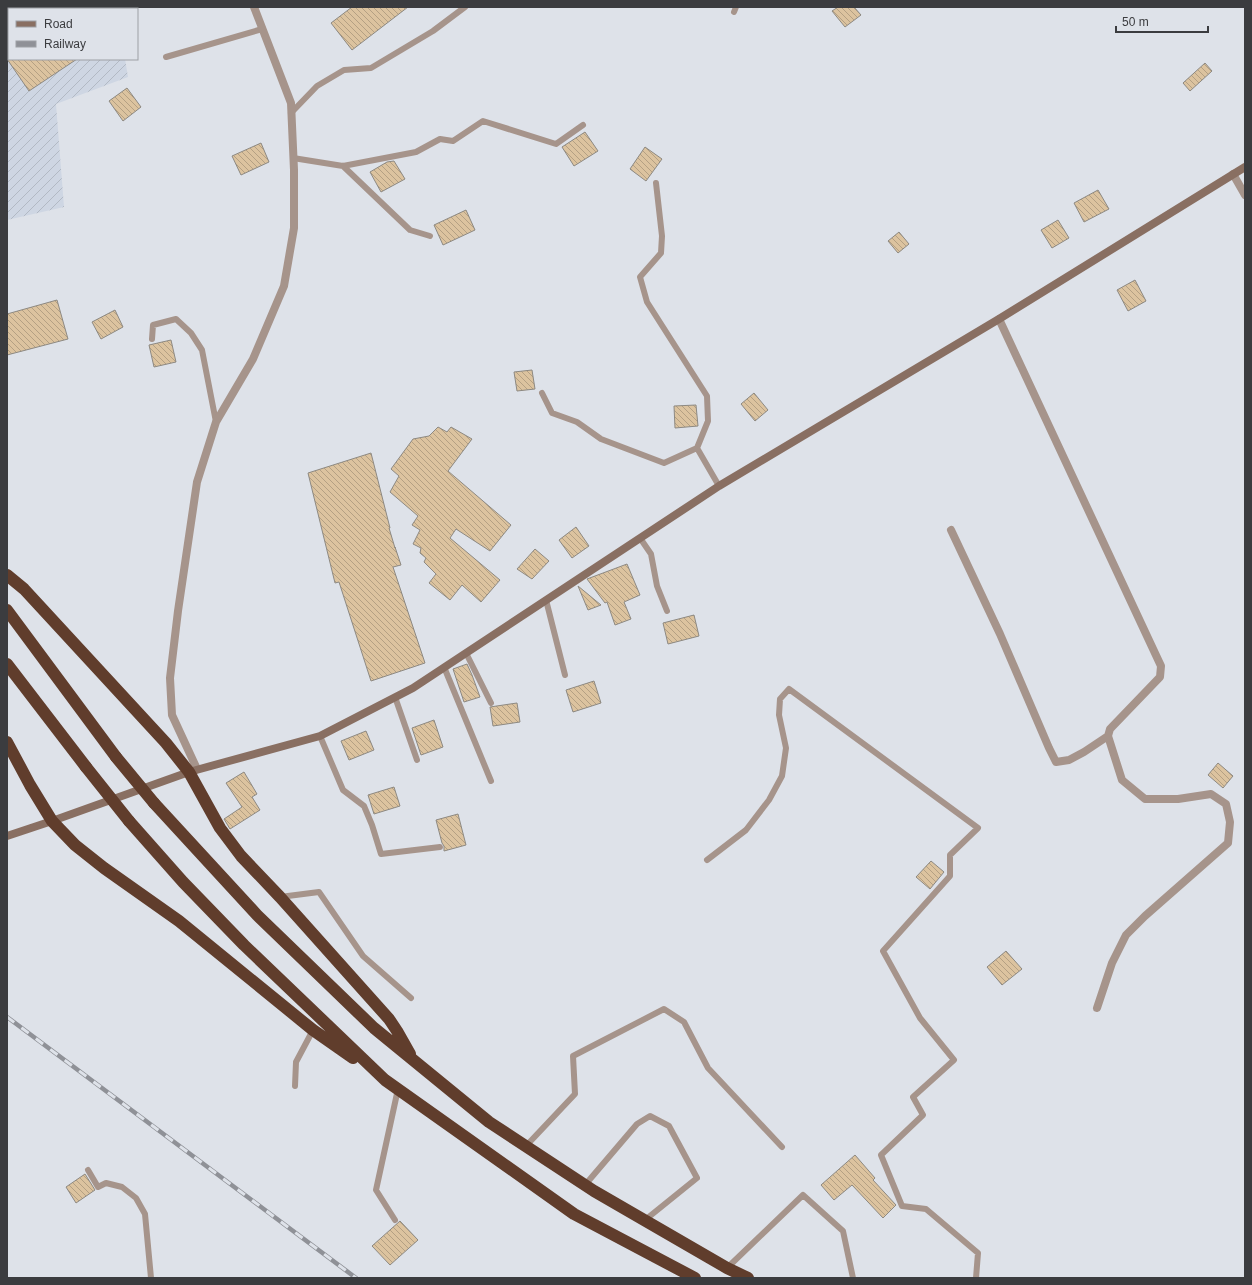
<svg xmlns="http://www.w3.org/2000/svg" width="1252" height="1285" viewBox="0 0 1252 1285" font-family="Arial,sans-serif">
  <style>
    .industrial { fill: url(#industrial-furrows) }
    .building { fill: url(#building-back-hatch); stroke: #8d8982 }
    .lines { fill: none; stroke-linecap: round; stroke-linejoin: round }
    .lane { stroke: #a6948b; stroke-width: 6 }
    .street { stroke: #a6948b; stroke-width: 8 }
    .secondary { stroke: #896f62; stroke-width: 8 }
    .highway { stroke: #603d2c; stroke-width: 12 }
    .rail-casing { stroke: #8f9197; stroke-width: 4.5 }
    .rail { stroke: #dee2e9; stroke-width: 3; stroke-dasharray: 9; stroke-linecap: butt }
    .highway-bridge { stroke: #603d2c; stroke-width: 12 }
  </style>
  <defs>
    <pattern id="industrial-furrows" width="10" height="10" patternUnits="userSpaceOnUse"><rect width="10" height="10" fill="#ced6e3"/><path d="M-1 1l2-2M0 10L10 0M9 11l2-2" fill="none" stroke="#b2b9c4"/></pattern>
    <pattern id="building-back-hatch" width="6" height="6" patternUnits="userSpaceOnUse"><rect width="6" height="6" fill="#dcc39f"/><path d="M-1 5l2 2M0 0l6 6M5-1l2 2" fill="none" stroke="#b4a083"/></pattern>
  </defs>
  <rect width="100%" height="100%" fill="#dee2e9"/>
  <!-- industrial -->
  <path class="industrial" d="M18,7h87l1,2h-91z
    M9,13v46h116l3,18 -72,27 8,103 -57,13v-205z"/>
  <!-- building -->
  <path class="building" d="M352,7h56l-56,43 -21,-27z
    M838,7h16l7,8 -16,12 -13,-16z
    M7,59h70l-48,32z
    M1205,63l7,8 -22,20 -7,-8z
    M127,88l14,19 -18,14 -14,-20z
    M585,132l13,19 -24,15 -12,-19z
    M261,143l8,19 -28,13 -9,-19z
    M645,147l17,12 -16,22 -16,-12z
    M394,161l11,18 -24,13 -11,-20 17,-10z
    M1098,190l11,19 -25,13 -10,-19z
    M466,210l9,20 -32,15 -9,-20z
    M1058,220l11,18 -17,10 -11,-18z
    M899,232l10,12 -11,9 -10,-12z
    M1135,280l11,21 -18,10 -11,-21z
    M57,300l11,39 -61,16v-41z
    M115,310l8,17 -22,12 -9,-17z
    M171,340l5,22 -22,5 -5,-22z
    M532,370l3,19 -18,2 -3,-19z
    M754,393l14,17 -13,11 -14,-17z
    M696,405l2,21 -23,2 -1,-22z
    M438,427l9,5 4,-5 21,12 -24,32 63,54 -21,26 -34,-22 -6,9 50,42 -19,22 -19,-17 -12,15 -21,-17 7,-9 -12,-12 2,-4 -6,-5 1,-5 -8,-4 7,-14 -8,-5 6,-9 -28,-24 9,-16 -8,-7 22,-30 16,-3z
    M371,453l19,75h-1l6,20v-1l6,18 -8,2 32,96 -54,18 -32,-99 -4,1 -27,-110z
    M576,527l13,19 -17,12 -13,-18z
    M535,549l14,12 -17,18 -15,-10z
    M627,564l13,31 -16,7 7,17 -16,6 -8,-23 -2,1 -18,-24z
    M578,586l23,19 -13,5z
    M694,615l5,21 -31,8 -5,-21z
    M467,664l5,11 8,22 -16,5 -11,-33z
    M594,681l7,22 -28,9 -7,-22z
    M517,703l3,19 -27,4 -3,-19z
    M434,720l9,27 -22,8 -9,-27z
    M366,731l8,19 -25,10 -8,-19z
    M1218,763l15,13 -10,12 -15,-13z
    M244,772l13,22 -5,3 8,13 -30,19 -6,-10 18,-12 -16,-24z
    M394,787l6,19 -26,8 -6,-19z
    M458,814l8,31 -22,6v-5l-2,-3 -6,-23z
    M931,861l13,11 -14,17 -14,-12z
    M1006,951l16,18 -20,16 -15,-18z
    M855,1155l20,23 -2,2 23,25 -13,13 -31,-33 -18,15 -13,-15z
    M85,1174l10,16 -19,13 -10,-16z
    M400,1221l18,19 -28,25 -18,-19z"/>
  <g class="lines">
    <!-- lane -->
    <path class="lane" d="M734,12l2,-5
      M166,57l96,-28
      M291,113l26,-27 27,-16 27,-2 62,-37 32,-24
      M293,158l50,8 73,-14 24,-13 13,2 30,-20 73,23 27,-19
      M343,166l67,64 20,6
      M656,183l6,53 -1,17 -21,24 7,25 60,94 1,25 -11,27 22,38
      M152,339l1,-14 23,-6 15,14 11,17 14,72
      M542,393l10,20 25,9 24,17 63,24 33,-15
      M640,538l11,16 6,32 10,25
      M546,600l19,75
      M466,653l25,50
      M444,667l47,114
      M395,697l22,63
      M320,736l23,54 21,16 8,19 9,29 59,-7
      M707,860l39,-30 23,-30 13,-24 4,-28 -7,-33 1,-16 9,-10 189,139 -28,27v21l-67,75 37,67 34,42 -41,37 10,18 -42,40 21,51 24,3 52,44 -2,25
      M280,897l39,-5 44,64 48,42
      M295,1086l1,-24 17,-32
      M526,1146l49,-52 -2,-38 91,-47 20,13 24,46 74,79
      M88,1170l10,17 8,-4 16,4 14,11 9,16 6,64
      M585,1185l52,-61 13,-8 19,10 28,52 -52,42
      M395,1220l-19,-30 22,-101
      M727,1268l76,-73 40,36 10,47"/>
    <!-- street -->
    <path class="street" d="M1233,174l12,21
      M951,530l49,104 49,114 7,14 13,-2 15,-8 24,-16 2,-7 50,-52 1,-11 -162,-347
      M197,769l-25,-54 -2,-37 8,-67 19,-129 19,-60 37,-63 31,-73 10,-58v-58l-3,-67 -37,-96
      M1097,1008l15,-45 14,-28 19,-19 83,-73 2,-21 -4,-18 -15,-10 -33,5h-33l-23,-19 -14,-44"/>
    <!-- secondary -->
    <path class="secondary" d="M7,836l45,-15 137,-49 131,-36 93,-48 306,-202 280,-167 246,-152"/>
    <!-- highway -->
    <path class="highway" d="M7,575l17,14 142,154 23,29 31,56 21,28 39,41 109,122 8,12 13,23
      M7,610l109,147
      M7,664l79,103
      M7,742l23,43 22,36 23,24 29,23 75,53 134,109 40,28
      M154,803l103,112 117,113 115,94 105,69 133,77 21,10
      M129,821l54,61 61,63 141,135 189,134 121,64"/>
    <defs>
      <path id="rail" d="M7,1017l349,261"/>
    </defs>
    <!-- rail casing -->
    <use href="#rail" class="rail-casing"/>
    <!-- rail -->
    <use href="#rail" class="rail"/>
    <!-- highway-bridge -->
    <path class="highway-bridge" d="M116,757l38,46
      M86,767l43,54"/>
  </g>
  <!-- border -->
  <rect width="1252" height="1285" fill="none" stroke="#3b3c3f" stroke-width="16"/>
  <!-- legend -->
  <rect x="8" y="8" width="130" height="52" fill="#dee2e9" stroke="#9da0a5"/>
  <rect x="16" y="21" width="20" height="6" fill="#896f62" stroke="#9da0a5"/>
  <text x="44" y="28" font-size="12" fill="#3b3c3f">Road</text>
  <rect x="16" y="41" width="20" height="6" fill="#8f9197" stroke="#9da0a5"/>
  <text x="44" y="48" font-size="12" fill="#3b3c3f">Railway</text>
  <!-- scale -->
  <path d="M1116 26v6h92v-6" fill="none" stroke="#3b3c3f" stroke-width="2"/>
  <text x="1122" y="26" font-size="12" fill="#3b3c3f" stroke="#dee2e9" stroke-width="3" paint-order="stroke">50 m</text>
</svg>
